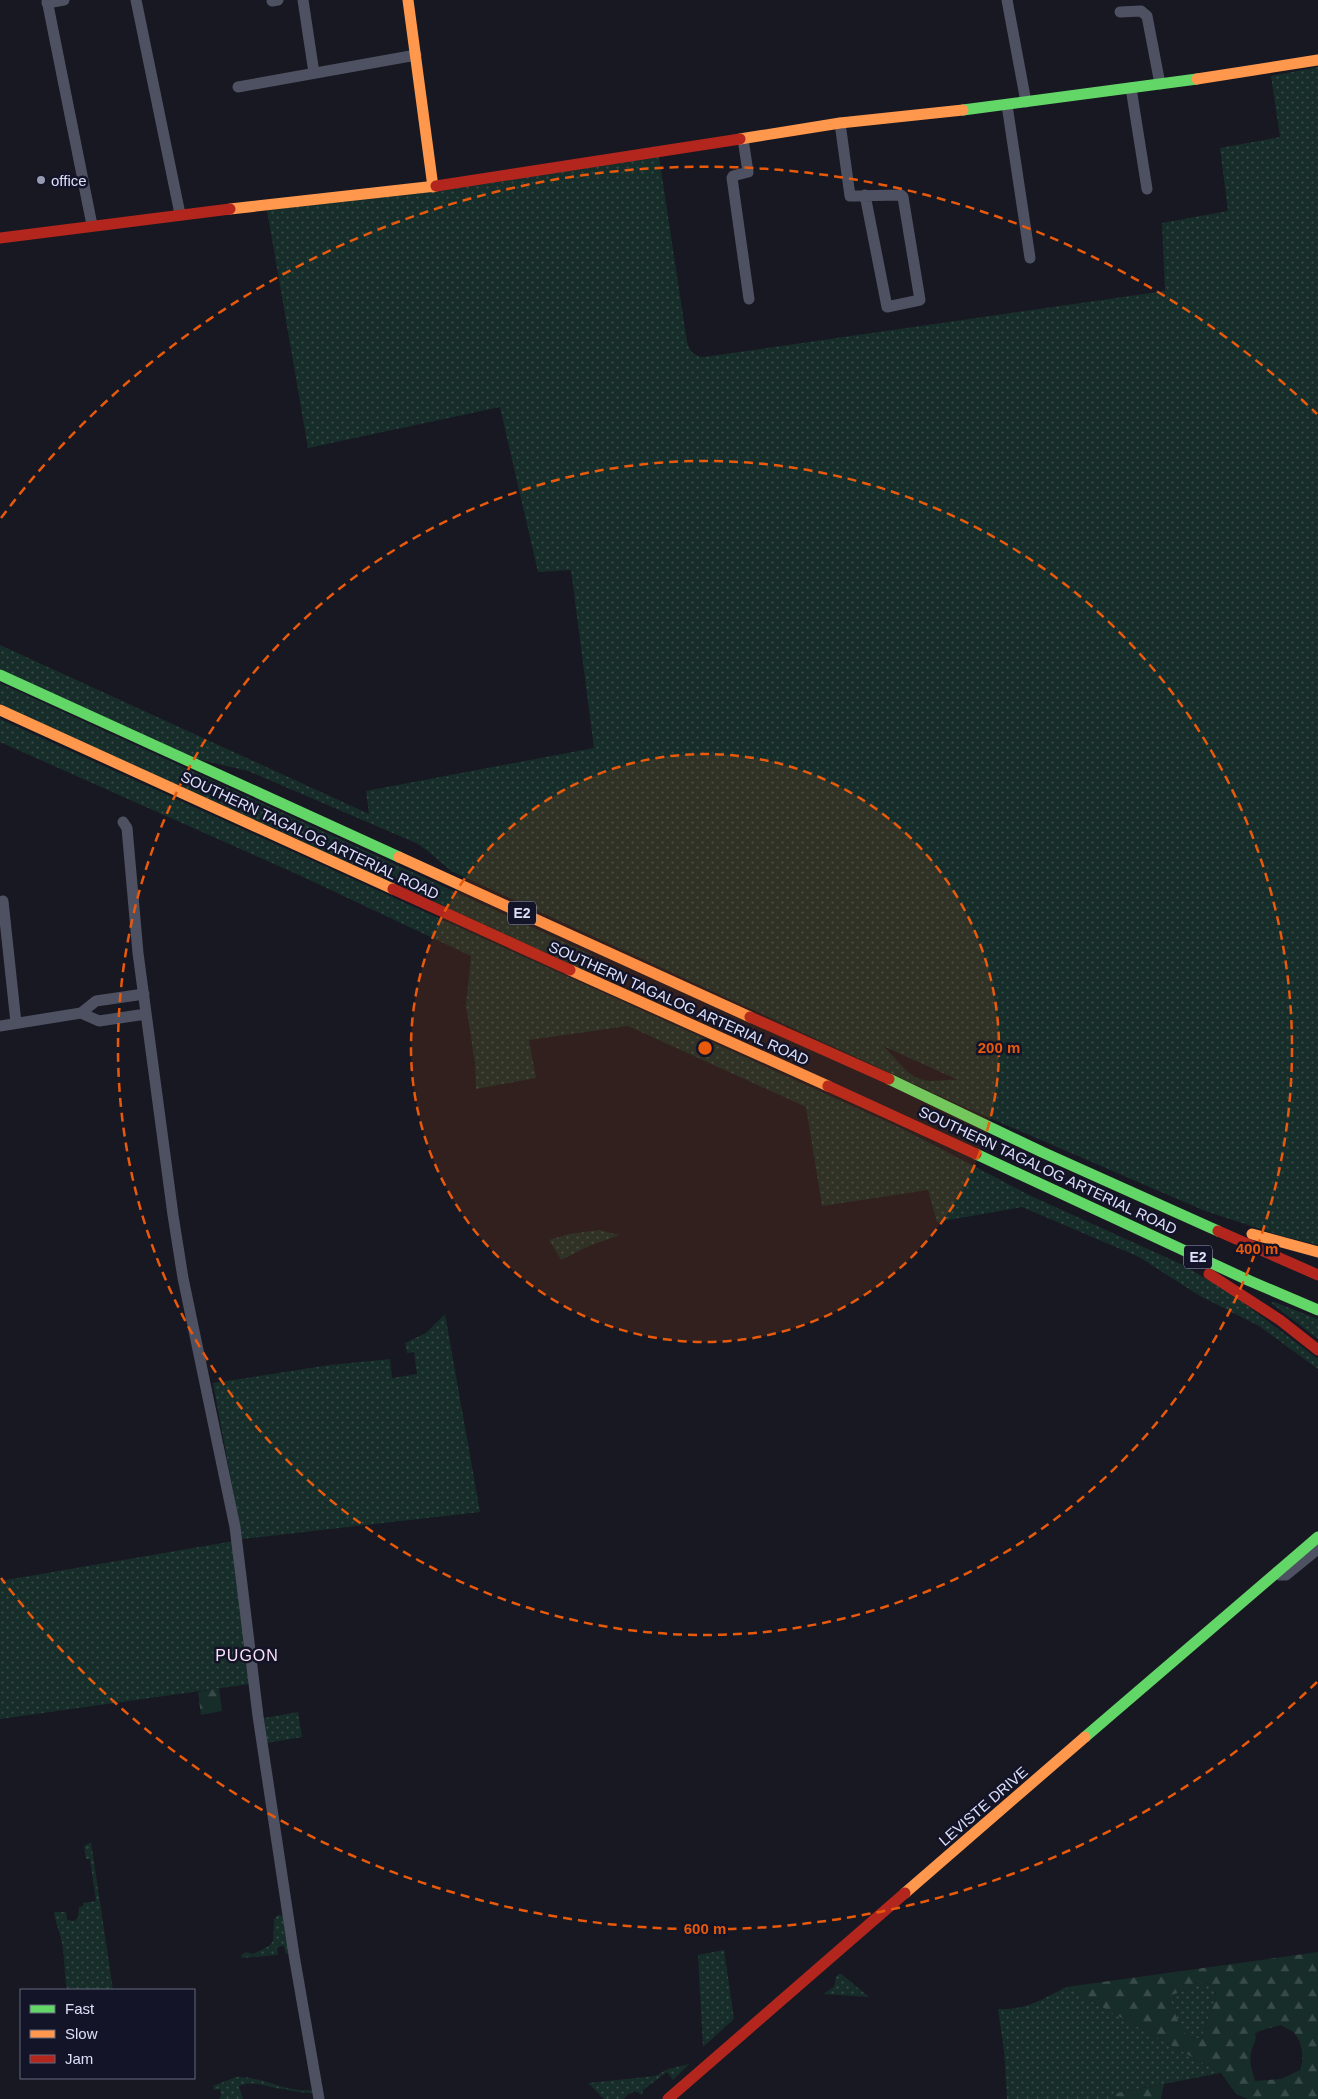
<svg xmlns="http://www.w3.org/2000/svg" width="1318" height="2099" viewBox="0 0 1318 2099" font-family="Helvetica,sans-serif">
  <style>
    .green { fill: url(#green-dots); fill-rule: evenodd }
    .forest { fill: url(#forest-firs); fill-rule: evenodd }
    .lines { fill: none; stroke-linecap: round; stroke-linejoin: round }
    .street { stroke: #4e5161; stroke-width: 11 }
    .fast { stroke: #63d668; stroke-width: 11 }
    .slow { stroke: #ff974d; stroke-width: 11 }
    .jam { stroke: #b3261e; stroke-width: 11 }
    .ring { fill: none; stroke: #e8590c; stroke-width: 2.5; stroke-dasharray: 9 6 }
    .poi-dot { fill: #989aaf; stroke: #131427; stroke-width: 2 }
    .labels { text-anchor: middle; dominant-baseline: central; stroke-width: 5; stroke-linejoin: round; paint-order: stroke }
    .shield { fill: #131427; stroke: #a0a3bb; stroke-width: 1 }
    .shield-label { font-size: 14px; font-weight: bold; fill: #dde0fb }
    .poi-label { font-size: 15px; fill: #dde0fb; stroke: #131427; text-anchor: start }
    .street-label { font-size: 15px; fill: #dde0fb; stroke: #131427 }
    .neighbourhood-label { font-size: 16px; letter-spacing: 1px; fill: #fbdff7; stroke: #131427 }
    .centre { fill: #e8590c; stroke: #131427; stroke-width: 2.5 }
    .ring-label { font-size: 15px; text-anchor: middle; font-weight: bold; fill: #e8590c; stroke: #131427; stroke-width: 5; stroke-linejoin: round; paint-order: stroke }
  </style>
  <defs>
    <pattern id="green-dots" width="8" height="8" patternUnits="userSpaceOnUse" patternTransform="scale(1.25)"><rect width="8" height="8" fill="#172d29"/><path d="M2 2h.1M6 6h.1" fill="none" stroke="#384b49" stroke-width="1.8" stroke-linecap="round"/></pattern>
    <pattern id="forest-firs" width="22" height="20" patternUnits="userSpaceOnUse" patternTransform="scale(1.25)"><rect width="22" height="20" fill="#172d29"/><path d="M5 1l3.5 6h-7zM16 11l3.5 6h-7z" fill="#384b49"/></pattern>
  </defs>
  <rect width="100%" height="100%" fill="#181822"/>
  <!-- green -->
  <path class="green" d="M1318,67v1178l-39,-10 -74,-24 -243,-105 -511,-235 -23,-20 -12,-8 -168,-72 -51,-12 -197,-90v-24l369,169 -3,-23 228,-43 -23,-178 -33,2 -38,-165 -192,41 -41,-238 392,-53 28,185c3,10 7,14 17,15l461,-66 -3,-68 66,-12 -8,-63 60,-11 -9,-61zM883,1046l75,34c-9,-1 -19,1 -28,1 -22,-1 -32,-22 -47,-35z
    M0,683l593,272 -7,16 -586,-267z
    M0,719l901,409 130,68 150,68 48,28 89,67v10l-59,-43 -59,-30 -61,-39 -117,-50 -85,15 -9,-32 -106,16 -16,-99 -178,-81 -99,14 7,38 -60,11 -1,-25 -9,-59 5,-49 -170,-80 -301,-134z
    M599,1230l21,5 -31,11 -28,14 -12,-20 20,-6z
    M1274,1302l44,17v20l-47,-36z
    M445,1314l35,198 -238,27 -29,-156 117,-18 60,-6 2,19 25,-4 -3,-22 -7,1 -2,-10 21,-10z
    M234,1541l16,143 -250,35v-138z
    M298,1712l4,25 -35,6 -3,-25z
    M91,1842l22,148h-46c-3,-15 -2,-31 -5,-47 -2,-11 -7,-21 -8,-31h12l1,8 7,1 4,-3 1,-11 4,-1v-3l13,-2 -6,-42h-4l-2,-13z
    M278,1915l6,1 6,38h-4l-2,-8 -7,1 1,8 -36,3 -1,-3 5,-3 7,2 16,-8 4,-5 1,-22z
    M724,1950l10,69 -31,28 -5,-92z
    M840,1973l29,24 -46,-3 11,-7 2,-10z
    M1200,1983l10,1 6,5 -1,10 -14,40 -14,-3 -10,-17 -1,-11 -5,-5v-8l19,-6 4,-5z
    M1066,1987l155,86 -105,20 -2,6h-107l-3,-49 -6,-41c29,1 43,-9 68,-22z
    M689,2064l-16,16 -6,-8 -24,18 -1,5 -7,-4 -8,4 -3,4h-20l-16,-16 67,-7 13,-7z
    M236,2077c26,-1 50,16 76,13l1,3c-10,0 -21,-2 -31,-4 -16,-2 -27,-9 -43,-3l4,13h-24l2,-3 -1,-7 -6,1 -1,-4z"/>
  <!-- forest -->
  <path class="forest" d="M219,1688l3,23 -21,4 -3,-23z
    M1318,1952v147h-70l-12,-5 -15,-21 -155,-86zM1200,1983l10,1 6,6 -1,9 -14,40 -14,-3 -10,-17 -1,-11 -5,-5v-8l19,-6 4,-5zM1281,2025c4,3 11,5 14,9 8,10 9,25 5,36l-19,9 -26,2c-3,-11 -7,-20 -3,-32 2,-7 5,-8 3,-15l4,-3z
    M1164,2084l-3,15h-47l2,-6z"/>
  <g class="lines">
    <!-- street -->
    <path class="street" d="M47,0l45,225
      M136,0l44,214
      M303,0l11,73
      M1007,0l19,102
      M272,1l6,-1
      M47,3l17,-3
      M1120,12l21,-1 6,5 13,68
      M238,87l178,-32
      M1131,88l16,101
      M1007,105l23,153
      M840,123l10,73 51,-1 2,2 17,103 -33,7 -22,-112
      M743,139l5,33 -15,4 -1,2 17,121
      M123,822l4,6 11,125 35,262 10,63 52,249 23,189 36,239 25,144
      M3,901l13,122
      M81,1013l18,8 47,-7
      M0,1026l81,-13 15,-12 48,-7
      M1277,1572l3,3h6l32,-26"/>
    <!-- fast -->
    <path class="fast" d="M963,110l234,-31
      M0,675l399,182
      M889,1079l153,73 176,79
      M976,1154l274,127 68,29
      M1085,1737l233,-200"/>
    <!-- slow -->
    <path class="slow" d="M408,0l25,187
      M1197,79l121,-19
      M740,139l100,-16 123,-13
      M230,209l206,-23
      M0,710l393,179
      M399,857l351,160
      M570,970l258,116
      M1252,1234l66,18
      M905,1893l180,-156"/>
    <!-- jam -->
    <path class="jam" d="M436,186l304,-47
      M0,238l230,-29
      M393,889l177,81
      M750,1017l139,62
      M828,1086l148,68
      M1218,1231l100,44
      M1209,1274l71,46 38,30
      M668,2099l237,-206"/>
  </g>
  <!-- distance rings -->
  <circle cx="705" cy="1048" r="294" fill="#e8590c" fill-opacity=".12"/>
  <g class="ring">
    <circle cx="705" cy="1048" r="294"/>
    <circle cx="705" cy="1048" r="587"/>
    <path d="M1317 1682A881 881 0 0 1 1 1578M1 518A881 881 0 0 1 1317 414"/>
  </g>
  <!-- markers -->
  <circle class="poi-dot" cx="41" cy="180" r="5"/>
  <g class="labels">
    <!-- shield labels -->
    <g class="shield">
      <rect x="508" y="901.5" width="28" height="23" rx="4"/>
      <rect x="1184" y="1245.5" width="28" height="23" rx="4"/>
    </g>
    <g class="shield-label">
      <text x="522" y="913">E2</text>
      <text x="1198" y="1257">E2</text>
    </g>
    <!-- poi labels -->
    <g class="poi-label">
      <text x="51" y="180">office</text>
    </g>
    <!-- street labels -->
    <g class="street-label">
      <text transform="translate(310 835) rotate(25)">SOUTHERN TAGALOG ARTERIAL ROAD</text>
      <text transform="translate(679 1003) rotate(24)">SOUTHERN TAGALOG ARTERIAL ROAD</text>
      <text transform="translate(1048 1170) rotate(25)">SOUTHERN TAGALOG ARTERIAL ROAD</text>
      <text transform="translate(983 1806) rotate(-41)">LEVISTE DRIVE</text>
    </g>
    <!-- neighbourhood labels -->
    <g class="neighbourhood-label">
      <text x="247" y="1655">PUGON</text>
    </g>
  </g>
  <circle cx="705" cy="1048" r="8" class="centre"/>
  <g class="ring-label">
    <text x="999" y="1053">200 m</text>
    <text x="1257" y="1254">400 m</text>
    <text x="705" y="1934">600 m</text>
  </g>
  <!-- legend -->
  <rect x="20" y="1989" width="175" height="90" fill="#131427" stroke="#64667c"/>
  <rect x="30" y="2005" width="25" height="8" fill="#63d668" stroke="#64667c"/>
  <text x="65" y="2014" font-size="15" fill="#dde0fb">Fast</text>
  <rect x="30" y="2030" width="25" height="8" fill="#ff974d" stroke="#64667c"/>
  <text x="65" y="2039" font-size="15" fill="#dde0fb">Slow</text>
  <rect x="30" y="2055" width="25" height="8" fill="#b3261e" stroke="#64667c"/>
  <text x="65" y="2064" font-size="15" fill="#dde0fb">Jam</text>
</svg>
